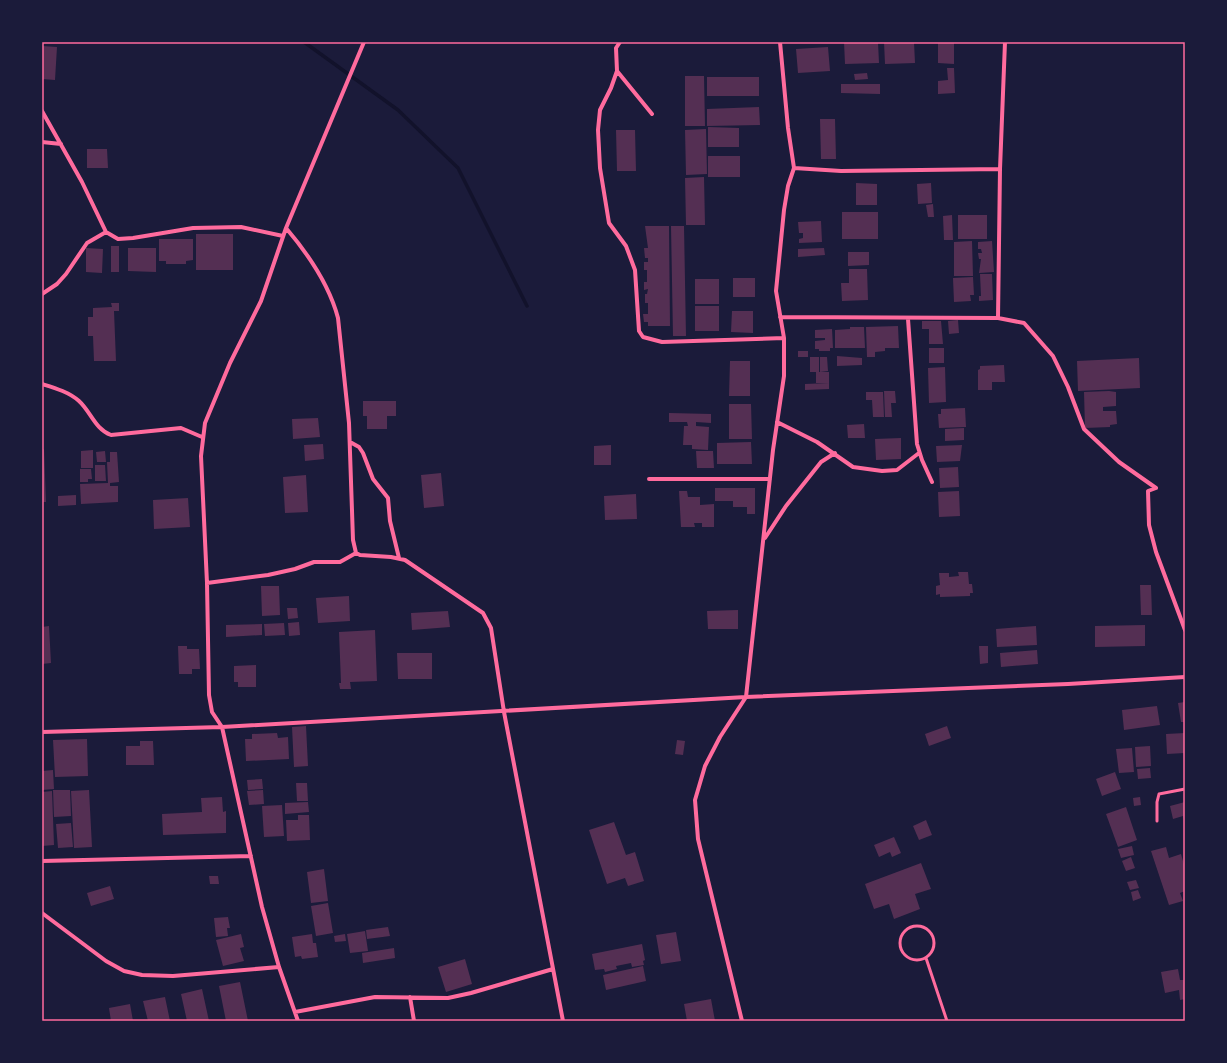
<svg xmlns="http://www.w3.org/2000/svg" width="1227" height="1063" viewBox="0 0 1227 1063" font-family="'Fira Sans',sans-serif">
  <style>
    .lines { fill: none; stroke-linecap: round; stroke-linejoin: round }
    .stream { stroke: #12122b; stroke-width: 3.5 }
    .building { fill: #542f53 }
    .service { stroke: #ff6b9d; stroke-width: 3 }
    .minor { stroke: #ff6b9d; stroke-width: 4 }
    .neatline { fill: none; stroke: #ff6b9d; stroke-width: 1.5 }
  </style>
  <rect width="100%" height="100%" fill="#1b1b3a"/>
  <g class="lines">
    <!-- stream -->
    <path class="stream" d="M304,42l94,68 60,58 69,138"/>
  </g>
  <!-- building -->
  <path class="building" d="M844,42h34l1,21 -34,1z
    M884,42h30l1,21 -30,1z
    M938,42h16v22l-16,-1z
    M42,46l15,1 -2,33 -13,-1z
    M828,47l2,24 -32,2 -2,-24z
    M947,68h7l1,25 -17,1v-13l10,-1z
    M867,73l1,6 -13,1 -1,-6z
    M685,76h19l1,50h-20z
    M707,77h52v19h-52z
    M841,84h39v10l-39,-1z
    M759,107l1,18 -53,1v-17z
    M820,119h15l1,40h-15z
    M708,127l31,1v19h-31z
    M706,129l1,45 -21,1 -1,-45z
    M616,130h19l1,41h-19z
    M87,149h20l1,19h-21z
    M708,156h32v21h-32z
    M704,177l1,48h-19l-1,-47z
    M856,183l21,1v21h-21z
    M931,183l1,20 -14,1 -1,-20z
    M933,204l1,13h-6l-2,-12z
    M842,212h36v27h-36z
    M952,215l1,25h-9l-1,-24z
    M958,215h29v24h-29z
    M821,221l1,21 -23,1v-4l4,-1v-5h-4l-1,-11z
    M645,226h24l1,100h-22v-4h-4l-1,-8h5v-11h-3v-9h2l1,-5 -4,1v-8h3v-12h-3v-8h4v-4h-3l-1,-10h4z
    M671,226h13l2,110h-13z
    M196,234h37v36h-37z
    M159,239h34v21l-7,1v3h-20v-3h-7z
    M972,241l1,35h-19v-34z
    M992,241l2,31 -15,1 2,-14h-2l-1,-6h4l-1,-4h-3v-7z
    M111,246h8v26h-8z
    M86,248l17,1 -1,24 -16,-1z
    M128,248h28v24l-28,-1z
    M824,248l1,7 -27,2v-8z
    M848,252h21v13l-21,1z
    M849,269h18l1,31 -26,1 -1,-18h8z
    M980,274h12l1,26 -14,1v-5h2z
    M973,277l1,18h-4l1,6 -17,1 -1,-24z
    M733,278h22v19h-22z
    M695,279h24v25h-24z
    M111,303h8v8h-5l2,50h-22l-1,-25h-5v-19h5v-9l19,-1z
    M695,306h24v25h-24z
    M732,311h21v22l-22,-1z
    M958,320l1,13 -10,1 -1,-13z
    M922,321h19l2,23h-14v-15h-7z
    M898,326l1,22h-14v3l-10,1v5h-8l-1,-30z
    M850,327h14l1,21h-30v-18l15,-1z
    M832,329l1,19h-3v3h-11v-2h-4v-8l10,-1v-2h-10v-8z
    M929,348h15v15h-15z
    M798,351h10v6h-10z
    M837,356l25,2v7l-25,1z
    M810,357h9v15h10v11h-13v-11h-6z
    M820,357h7l1,14 -8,1z
    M1139,358l1,30 -62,3 -1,-30z
    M730,361h20v35h-21z
    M1004,365l1,17h-13v8h-14v-20l2,-1v-3z
    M945,367l1,35 -17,1 -1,-35z
    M829,383v6l-24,1v-6z
    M884,391h11l1,12h-5l1,14h-7z
    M1109,391l7,1v14l-13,1v4h13l1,13 -7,1v2l-25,1 -1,-36z
    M866,392h17l1,25h-11l-1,-17h-6z
    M363,401h33v15h-9v13h-20v-13h-4z
    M729,404h22l1,35h-23z
    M965,408l1,19 -27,1 -1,-14h3v-5z
    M669,413l42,1v9l-15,-1v4l13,1 -1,23 -16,-1v-4h-9l1,-19h4l-1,-4h-18z
    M318,418l2,19 -27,2 -1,-20z
    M864,424l1,14h-17l-1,-13z
    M964,428v12l-19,1v-12z
    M901,438v21l-25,1 -1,-21z
    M751,442l1,22h-35v-21z
    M323,444l1,15 -19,2 -1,-16z
    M611,445v20h-17v-19z
    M962,445l-2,16 -23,1 -1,-16z
    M44,449l2,53h-4v-52z
    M93,450v18h-12v-17z
    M105,451l1,11h-9l-1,-10z
    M696,451h17l1,17h-17z
    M110,452h7l2,30 -9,1v3h8v16l-37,2 -1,-20 28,-1 -1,-21h3z
    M95,465h10l1,16h-11z
    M958,467l1,20 -19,1 -1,-20z
    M80,469h11l1,10h-4v3h-8z
    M441,473l3,33 -20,2 -3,-33z
    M306,475l2,37 -23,1 -2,-36z
    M715,488h40v26h-8v-7h-14v-6h-18z
    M679,491h8l1,6h12v8l14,-1v23h-12v-4h-8l1,4h-14z
    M959,491l1,25 -21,1 -1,-25z
    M636,494l1,25 -32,1 -1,-24z
    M76,495v10l-18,1v-10z
    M188,498l2,29 -36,2 -1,-29z
    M958,572h10l1,12h3l1,9h-3v3l-30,1v-3l-4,1v-9l4,-1 -1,-12h10v4l10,-1z
    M1140,585h11l1,30h-11z
    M261,586h18l1,29 -18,1z
    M349,596l1,25 -32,2 -2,-25z
    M287,608h10l1,10 -10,1z
    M738,610v19h-30l-1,-18z
    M448,611l2,16 -38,3 -1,-17z
    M299,622l1,13 -11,1 -1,-13z
    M284,623l1,12 -20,1 -1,-12z
    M262,624v11l-36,2v-12z
    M1145,625v21l-50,1v-21z
    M49,626l2,37 -9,1v-37z
    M1036,626l1,19 -40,2 -1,-18z
    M375,630l2,51 -27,1 1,7h-11l-1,-6h2l-2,-51z
    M178,646h9v3h12l1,20h-8v5h-13z
    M979,646h9v17l-8,1z
    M1037,650l1,14 -37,3 -1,-14z
    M397,653h35v26h-34z
    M256,665v22h-18v-5h-4v-16z
    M1185,702v20h-4l-3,-19z
    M1157,706l3,19 -36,5 -2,-20z
    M306,726l2,40 -14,1 -2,-40z
    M947,726l4,12 -22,8 -4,-12z
    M277,733l1,5 10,-1 1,22 -43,2 -1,-22h7v-5z
    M1185,733v20l-18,1 -1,-20z
    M87,739l1,37 -33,1 -2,-37z
    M677,740l8,1 -2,14 -8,-1z
    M140,741h13l1,24h-28v-19h14z
    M1150,746l1,20 -15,1 -1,-20z
    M1132,748l2,24 -15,1 -3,-24z
    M1150,768l1,10 -13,1 -1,-10z
    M53,770l1,19 -12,1v-19z
    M1115,772l6,17 -19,7 -6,-17z
    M262,779l1,10 -15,1 -1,-10z
    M296,783h11l1,18h-11z
    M53,790h17l1,26 -17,1z
    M89,790l3,57 -18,1 -3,-57z
    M263,790l1,14 -15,1 -2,-14z
    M52,791l2,54 -12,1v-54z
    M222,797l1,15 3,-1v22l-63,2 -1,-21 40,-2 -1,-14z
    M1140,797l1,8 -7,1 -1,-8z
    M308,802l1,10 -24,2v-11z
    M1185,802v20l-2,-6 -10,3 -3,-13z
    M282,805l2,31 -20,1 -2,-31z
    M1126,807l11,33 -19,7 -12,-33z
    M298,815h11l1,25 -23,1 -1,-21h12z
    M926,820l6,15 -13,5 -6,-14z
    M614,822l12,33 9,-3 9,29 -16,5 -3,-8 -18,6 -18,-54z
    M71,823l2,24 -15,1 -2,-24z
    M894,837l7,16 -9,4 -2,-5 -11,5 -5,-12z
    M1132,846l2,9 -13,3 -3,-9z
    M1166,847l3,11 12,-4 4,14v23l-5,2 3,8 -14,4 -18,-54z
    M1131,857l4,11 -9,3 -4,-10z
    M921,863l10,26 -16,5 5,15 -26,10 -5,-15 -15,5 -9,-25z
    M324,869l4,32 -17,2 -4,-31z
    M209,876h9l1,8h-9z
    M1136,880l3,8 -9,2 -3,-8z
    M110,886l4,13 -23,7 -4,-13z
    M1138,890l3,8 -8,3 -2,-9z
    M328,903l5,30 -17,3 -5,-30z
    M228,917l2,11h-3l1,8 -12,1 -2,-19z
    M388,927l2,9 -23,3 -1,-9z
    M365,931l3,20 -18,2 -3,-19z
    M676,932l5,29 -20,3 -5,-29z
    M241,934l3,13 -4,1 4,13 -21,5 -7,-26z
    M312,934l1,9h3l2,14 -16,2 -1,-3 -6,1 -3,-20z
    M345,934l1,7 -11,1 -1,-6z
    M642,944l3,16 -2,1 1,4 -12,2 -1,-4 -15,3 1,3 -12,3 -1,-3 -9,1 -3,-16z
    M394,948l1,10 -32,5 -1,-10z
    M465,959l7,25 -26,8 -8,-25z
    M643,966l3,15 -40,9 -3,-15z
    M1178,969l2,11h5v19l-5,1 -1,-10 -14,3 -4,-21z
    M240,982l8,39h-22l-7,-35z
    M202,989l7,32h-22l-6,-27z
    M165,997l5,24h-22l-5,-20z
    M711,999l4,22h-28l-3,-17z
    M130,1004l3,17h-22l-2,-13z"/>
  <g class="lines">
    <!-- service -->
    <path class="service" d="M1157,821v-19l2,-8 26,-5
      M900 943a17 17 0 1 1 34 0a17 17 0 1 1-34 0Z
      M926,958l21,63"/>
    <!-- minor -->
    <path class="minor" d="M620,42l-4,6 1,23 -6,17 -11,22 -2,20 2,38 9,55 17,23 9,24 4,61 4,6 19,5 122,-4
      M617,71l35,43
      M42,111l40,71 24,50 12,7 15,-1 60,-10 48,-1 42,9
      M42,142l19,2
      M794,168l47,3 159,-2
      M286,228c23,27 43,56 52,90l11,105 4,117 3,13
      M42,294l15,-10 9,-10 21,-31 19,-11
      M780,317l218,1 26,5 29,33 15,31 16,42 35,33 37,26 -8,3 1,34 7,27 29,78
      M998,318l2,-149 5,-127
      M908,319l9,125 5,16 10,22
      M42,384c13,4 27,8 37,17 12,11 16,28 32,34l70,-7 21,9
      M777,422l40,20 36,25 29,4 15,-1 22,-17
      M350,442l9,5 4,6 10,26 15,19 2,23 9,37
      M649,479h121
      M765,538l21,-32 35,-44 14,-9
      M207,583l61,-8 27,-6 19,-7h26l16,-9 4,2 31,2 14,3 78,53 8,15 13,84 59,309
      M42,732l180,-5 524,-30 322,-13 117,-7
      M42,861l209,-5
      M42,913l64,48 18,10 18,4 31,1 106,-9
      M410,997l4,24
      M295,1012l80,-15 73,1 23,-5 82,-24
      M298,1021l-19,-54 -17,-60 -40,-180 -10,-15 -3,-17 -2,-112 -6,-127 4,-33 25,-60 31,-62 25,-73 78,-186
      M742,1021l-44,-182 -3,-39 10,-34 15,-29 26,-40 27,-247 11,-74v-38l-8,-47 8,-81 4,-24 6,-18 -6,-40 -8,-86"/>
  </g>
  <!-- border -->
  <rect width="1227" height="1063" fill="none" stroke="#1b1b3a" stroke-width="86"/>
  <rect x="43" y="43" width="1141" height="977" class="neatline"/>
</svg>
